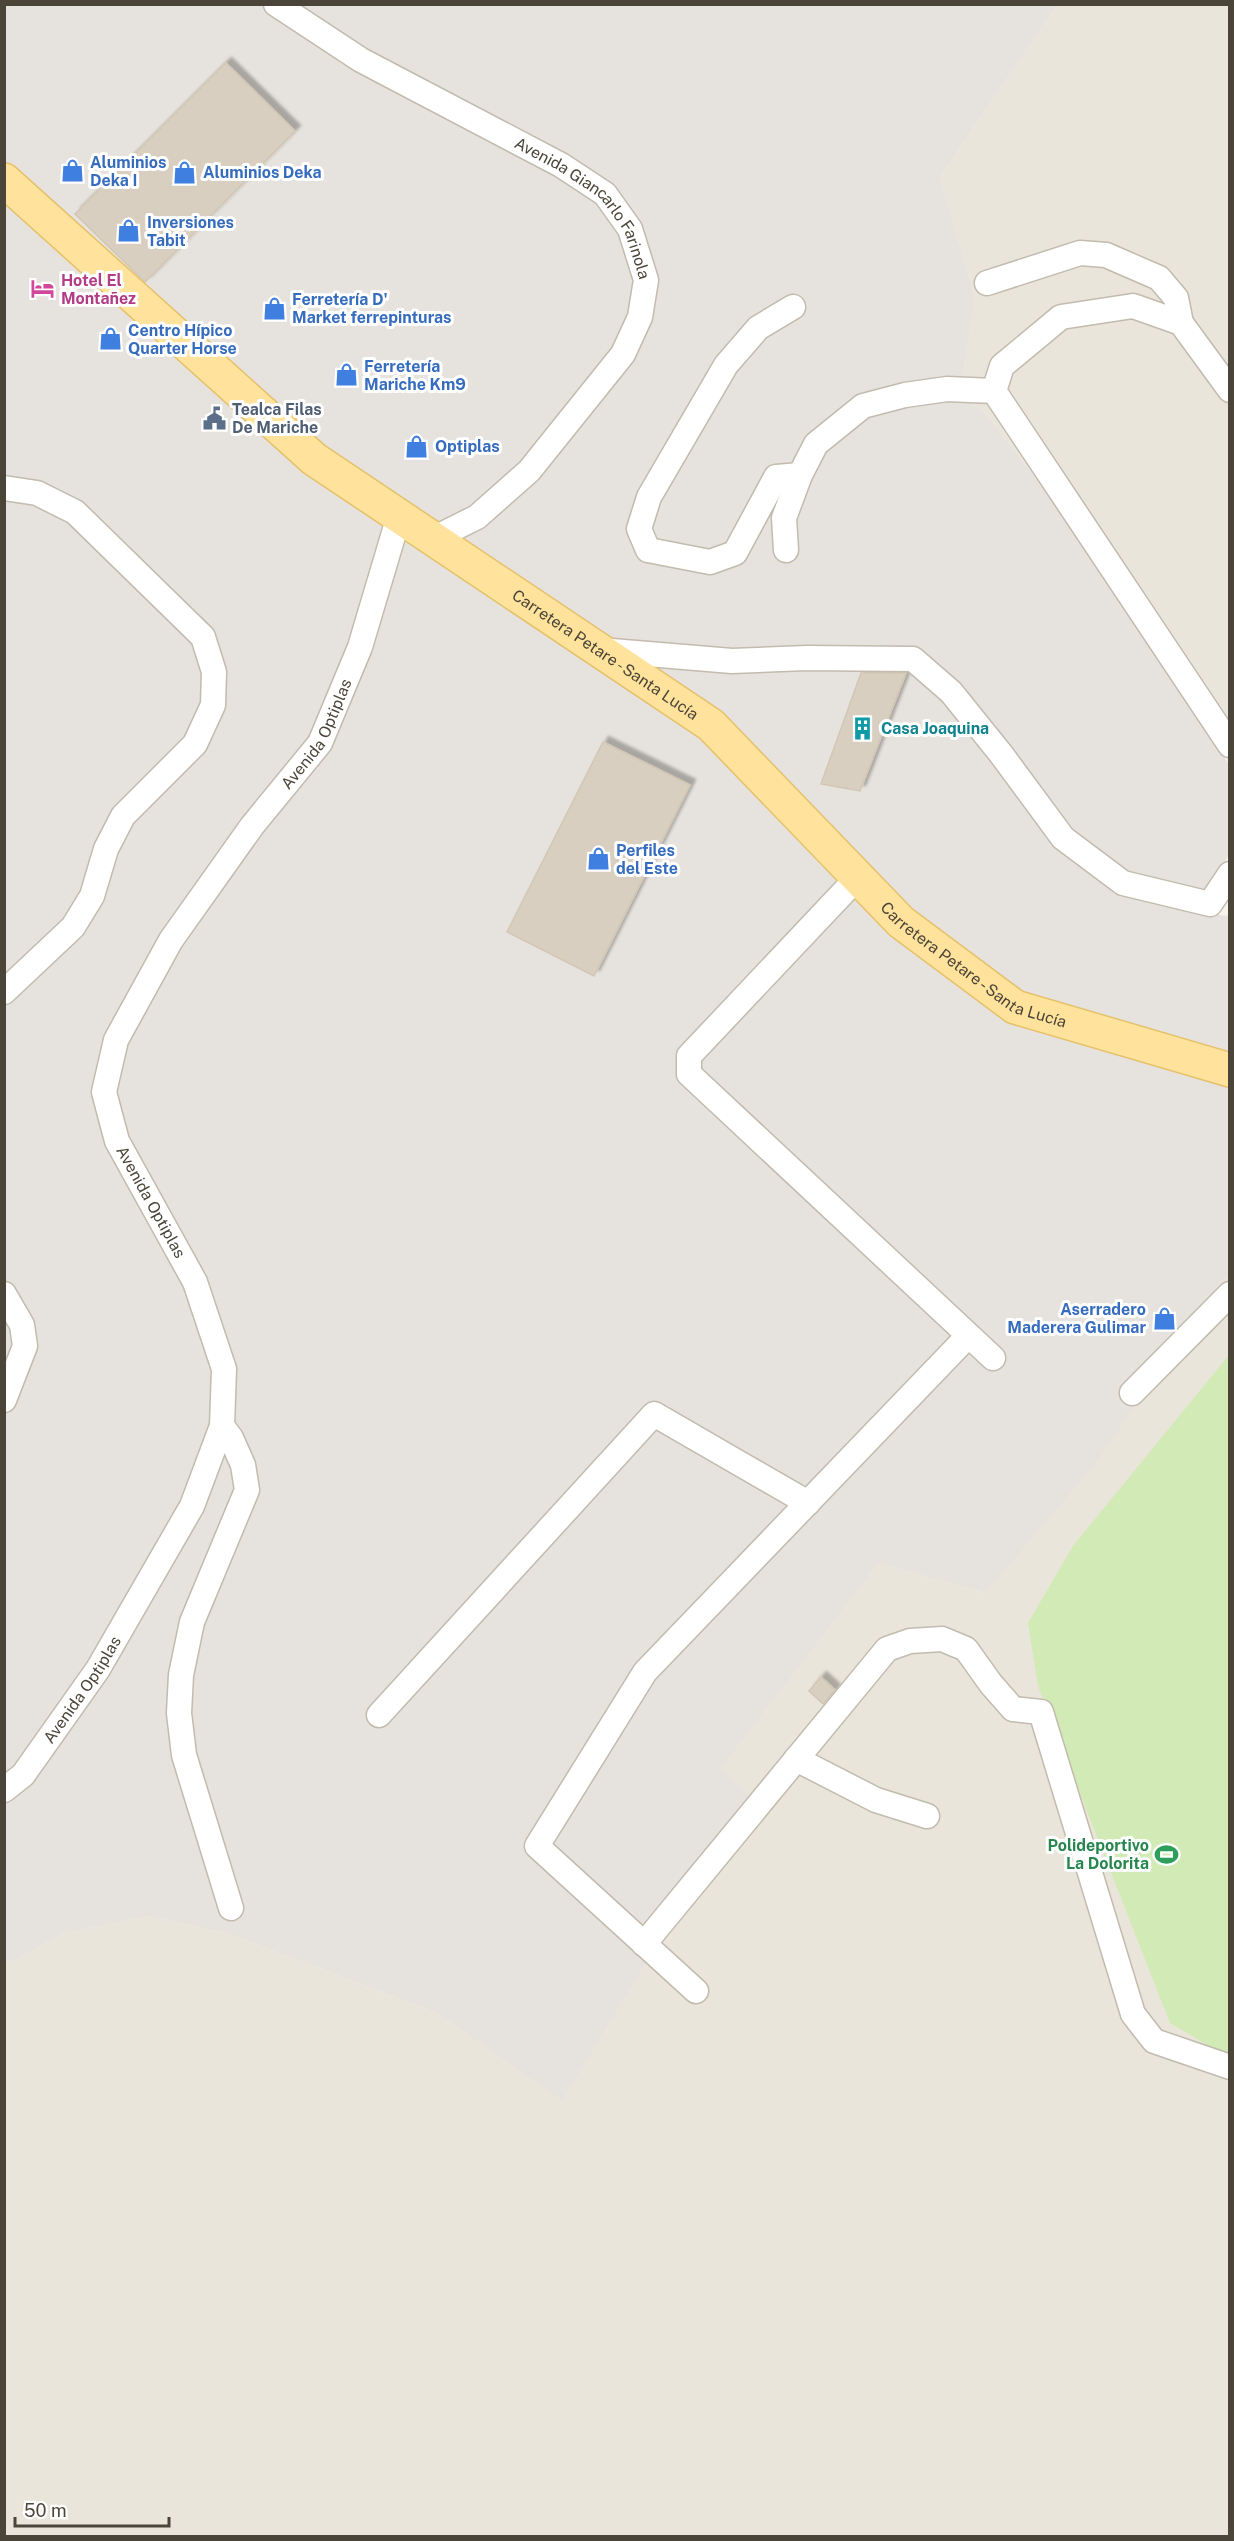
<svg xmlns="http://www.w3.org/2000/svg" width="1234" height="2541" viewBox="0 0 1234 2541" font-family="'Public Sans',sans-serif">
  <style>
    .residential { fill: #eae5da }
    .industrial { fill: #e6e2dd }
    .green { fill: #d2eab5 }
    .building { fill: #d8cfc1; stroke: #d3c7b4; stroke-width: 1.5; filter: url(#shadow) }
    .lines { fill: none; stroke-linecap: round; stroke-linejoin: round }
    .minor-casing { stroke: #c2bbae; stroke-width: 27 }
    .primary-casing { stroke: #e6c16a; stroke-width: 36 }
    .minor { stroke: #fff; stroke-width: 24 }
    .primary { stroke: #ffe39c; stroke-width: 33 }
    .labels { text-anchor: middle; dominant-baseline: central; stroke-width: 6; stroke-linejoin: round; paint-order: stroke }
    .shop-label { font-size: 16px; font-weight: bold; fill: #366cbe; stroke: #fff; text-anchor: start }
    .street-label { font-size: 16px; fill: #4b4439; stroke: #fff }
    .hotel-label { font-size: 16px; font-weight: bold; fill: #b23c85; stroke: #fff; text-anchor: start }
    .service-label { font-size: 16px; font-weight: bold; fill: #4e5e75; stroke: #fff; text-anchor: start }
    .culture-label { font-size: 16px; font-weight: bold; fill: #0d838f; stroke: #fff; text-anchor: start }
    .leisure-label { font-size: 16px; font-weight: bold; fill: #27864d; stroke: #fff; text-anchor: end }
  </style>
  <defs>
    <filter id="shadow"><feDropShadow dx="5.5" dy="-5.5" stdDeviation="1.5" flood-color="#0004"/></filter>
  </defs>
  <rect width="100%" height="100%" fill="#f6f3ec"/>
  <!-- residential -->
  <path class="residential" d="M1057,5h172v760l-2,-8 -157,-236 -86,-109 -24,-15 15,-99 -35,-121z
    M1229,1275v1261h-1224v-571l59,-32 85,-17 81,18 207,79 125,86 109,-176 86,-122 -38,-32 160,-206 106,30 232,-306z"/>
  <!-- industrial -->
  <path class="industrial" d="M5,5h1052l-117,172 35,121 -15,99 24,15 86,109 141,211 18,33v88l-8,17 -14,16 1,28 21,2v359l-12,12 -122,177 -110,129 -106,-30 -159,206 37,32 -86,122 -109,177 -125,-87 -207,-79 -81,-18 -85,17 -59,32z"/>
  <!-- green -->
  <path class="green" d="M1229,1355v703l-59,-35 -132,-337 -10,-63 45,-77z"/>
  <!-- building -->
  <path class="building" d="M226,63l69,68 -150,151 -70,-68z
    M861,673h45l-46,118 -39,-7z
    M603,742l87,43 -96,191 -87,-44z
    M821,1677l14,13 -12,14 -14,-13z"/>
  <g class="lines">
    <defs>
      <g id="minor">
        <path id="s1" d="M276,4l85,56 200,105 44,29 25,35 16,51 -6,37 -17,37 -94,117 -52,46 -44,22"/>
        <path d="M987,283l93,-30 26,2 53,23 17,20 5,25"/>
        <path d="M793,307l-35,21 -32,37 -77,132 -10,32 9,21 62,12 25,-9 41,-76 24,-2"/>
        <path d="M1230,390l-49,-67 -48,-17 -72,11 -59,49 -8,25 236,354"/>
        <path d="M4,488l33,5 38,19 128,125 11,35 -1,33 -18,39 -72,72 -17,33 -14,47 -19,31 -69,65"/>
        <path d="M786,550l-2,-32 16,-43 16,-31 47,-38 42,-11 42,-6 47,2"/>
        <path d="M600,650l132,11 75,-3 106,1 38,33 50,62 62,84 60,45 87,21 20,-30"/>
        <path d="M858,877l-169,179v18l304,284"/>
        <path d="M4,1294l18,31 3,21 -21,54"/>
        <path d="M1132,1393l98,-99"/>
        <path d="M222,1426l9,12 12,27 4,25 -55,132 -11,53 -2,38 5,42 47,153"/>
        <path d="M379,1715l275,-301 154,89"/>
        <path d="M796,1759l80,41 51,16"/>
        <path id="s2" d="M4,1790l19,-15 75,-106 94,-163 30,-80 2,-57 -29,-87 -78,-141 -13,-49 12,-52 55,-100 81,-114 68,-83 40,-96 39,-131"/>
        <path d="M644,1944l243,-295 23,-8 32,-2 24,10 25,35 22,25 28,3 92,302 21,27 76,26"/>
        <path d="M696,1991l-159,-145 108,-174 323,-336"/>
      </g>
      <g id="primary">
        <path id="s3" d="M4,180l310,279 397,266 190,197 114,85 215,63"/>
      </g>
    </defs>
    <!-- minor casing -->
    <use href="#minor" class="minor-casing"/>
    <!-- primary casing -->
    <use href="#primary" class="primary-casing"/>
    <!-- minor -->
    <use href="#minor" class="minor"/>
    <!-- primary -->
    <use href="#primary" class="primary"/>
  </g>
  <!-- icons -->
  <defs>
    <symbol id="shop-bare" viewBox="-9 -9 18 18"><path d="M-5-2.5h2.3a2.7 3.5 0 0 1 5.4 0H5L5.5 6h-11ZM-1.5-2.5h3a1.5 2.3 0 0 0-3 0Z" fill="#3f7fe0" stroke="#fff" stroke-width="2.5" paint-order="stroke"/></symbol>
    <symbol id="hotel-bare" viewBox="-9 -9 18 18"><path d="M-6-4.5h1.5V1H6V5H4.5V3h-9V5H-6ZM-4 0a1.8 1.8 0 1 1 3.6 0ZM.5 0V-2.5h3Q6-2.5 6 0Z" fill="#d1479c" stroke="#fff" stroke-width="2.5" paint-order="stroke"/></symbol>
    <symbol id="civic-bare" viewBox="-9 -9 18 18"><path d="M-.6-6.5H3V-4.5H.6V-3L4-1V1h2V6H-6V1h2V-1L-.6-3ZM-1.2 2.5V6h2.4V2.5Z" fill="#5c6f8a" stroke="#fff" stroke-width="2.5" paint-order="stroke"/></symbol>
    <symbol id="building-bare" viewBox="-9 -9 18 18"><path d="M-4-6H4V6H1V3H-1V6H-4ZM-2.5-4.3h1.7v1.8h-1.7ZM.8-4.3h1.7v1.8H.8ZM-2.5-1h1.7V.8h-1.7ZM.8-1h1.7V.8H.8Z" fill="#0f9aa8" stroke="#fff" stroke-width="2.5" paint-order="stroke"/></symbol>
    <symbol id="stadium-bare" viewBox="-9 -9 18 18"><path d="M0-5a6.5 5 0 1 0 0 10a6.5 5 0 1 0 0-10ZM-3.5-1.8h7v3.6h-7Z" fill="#2e9e5b" stroke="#fff" stroke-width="2.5" paint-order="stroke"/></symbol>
  </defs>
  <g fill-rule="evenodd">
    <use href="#shop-bare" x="56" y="154" width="33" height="33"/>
    <use href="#shop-bare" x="168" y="156" width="33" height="33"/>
    <use href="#shop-bare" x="112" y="214" width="33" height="33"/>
    <use href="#hotel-bare" x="26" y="272" width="33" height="33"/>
    <use href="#shop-bare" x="258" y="292" width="33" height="33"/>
    <use href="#shop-bare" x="94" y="322" width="33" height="33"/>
    <use href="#shop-bare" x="330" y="358" width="33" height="33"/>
    <use href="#civic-bare" x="198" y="402" width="33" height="33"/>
    <use href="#shop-bare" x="400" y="430" width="33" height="33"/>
    <use href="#building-bare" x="846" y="712" width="33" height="33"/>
    <use href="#shop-bare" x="582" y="842" width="33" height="33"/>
    <use href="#shop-bare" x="1148" y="1302" width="33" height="33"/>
    <use href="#stadium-bare" x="1150" y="1838" width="33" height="33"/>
  </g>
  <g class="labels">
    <!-- shop labels -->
    <g class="shop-label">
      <text x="90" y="162">Aluminios<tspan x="90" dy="18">Deka I</tspan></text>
      <text x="203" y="172">Aluminios Deka</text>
      <text x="147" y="222">Inversiones<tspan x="147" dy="18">Tabit</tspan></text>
      <text x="292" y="299">Ferretería D'<tspan x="292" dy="18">Market ferrepinturas</tspan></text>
      <text x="128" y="330">Centro Hípico<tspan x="128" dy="18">Quarter Horse</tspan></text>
      <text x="364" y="366">Ferretería<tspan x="364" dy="18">Mariche Km9</tspan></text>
      <text x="435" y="446">Optiplas</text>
      <text x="616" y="850">Perfiles<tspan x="616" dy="18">del Este</tspan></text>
      <text x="1146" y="1309" text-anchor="end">Aserradero<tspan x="1146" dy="18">Maderera Gulimar</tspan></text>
    </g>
    <!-- street labels -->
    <g class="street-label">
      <text stroke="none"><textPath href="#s1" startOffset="376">Avenida Giancarlo Farinola</textPath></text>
      <text stroke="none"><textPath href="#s3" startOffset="768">Carretera Petare - Santa Lucía</textPath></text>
      <text stroke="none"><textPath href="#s2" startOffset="1209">Avenida Optiplas</textPath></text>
      <text stroke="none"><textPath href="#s3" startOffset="1254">Carretera Petare - Santa Lucía</textPath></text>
      <text transform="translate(151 1202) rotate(61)">Avenida Optiplas</text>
      <text stroke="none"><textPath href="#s2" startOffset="128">Avenida Optiplas</textPath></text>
    </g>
    <!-- hotel labels -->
    <g class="hotel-label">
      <text x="61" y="280">Hotel El<tspan x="61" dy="18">Montañez</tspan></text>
    </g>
    <!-- service labels -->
    <g class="service-label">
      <text x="232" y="409">Tealca Filas<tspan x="232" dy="18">De Mariche</tspan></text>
    </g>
    <!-- culture labels -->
    <g class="culture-label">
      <text x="881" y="728">Casa Joaquina</text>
    </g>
    <!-- leisure labels -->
    <g class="leisure-label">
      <text x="1149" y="1845">Polideportivo<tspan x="1149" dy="18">La Dolorita</tspan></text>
    </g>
  </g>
  <!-- border -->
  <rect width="1234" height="2541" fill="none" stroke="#4b4439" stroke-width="12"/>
  <!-- scale -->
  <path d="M15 2517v9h154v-9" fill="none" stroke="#4b4439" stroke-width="3"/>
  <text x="24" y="2517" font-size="18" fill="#4b4439" stroke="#ffffff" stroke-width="4.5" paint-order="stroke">50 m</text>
</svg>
